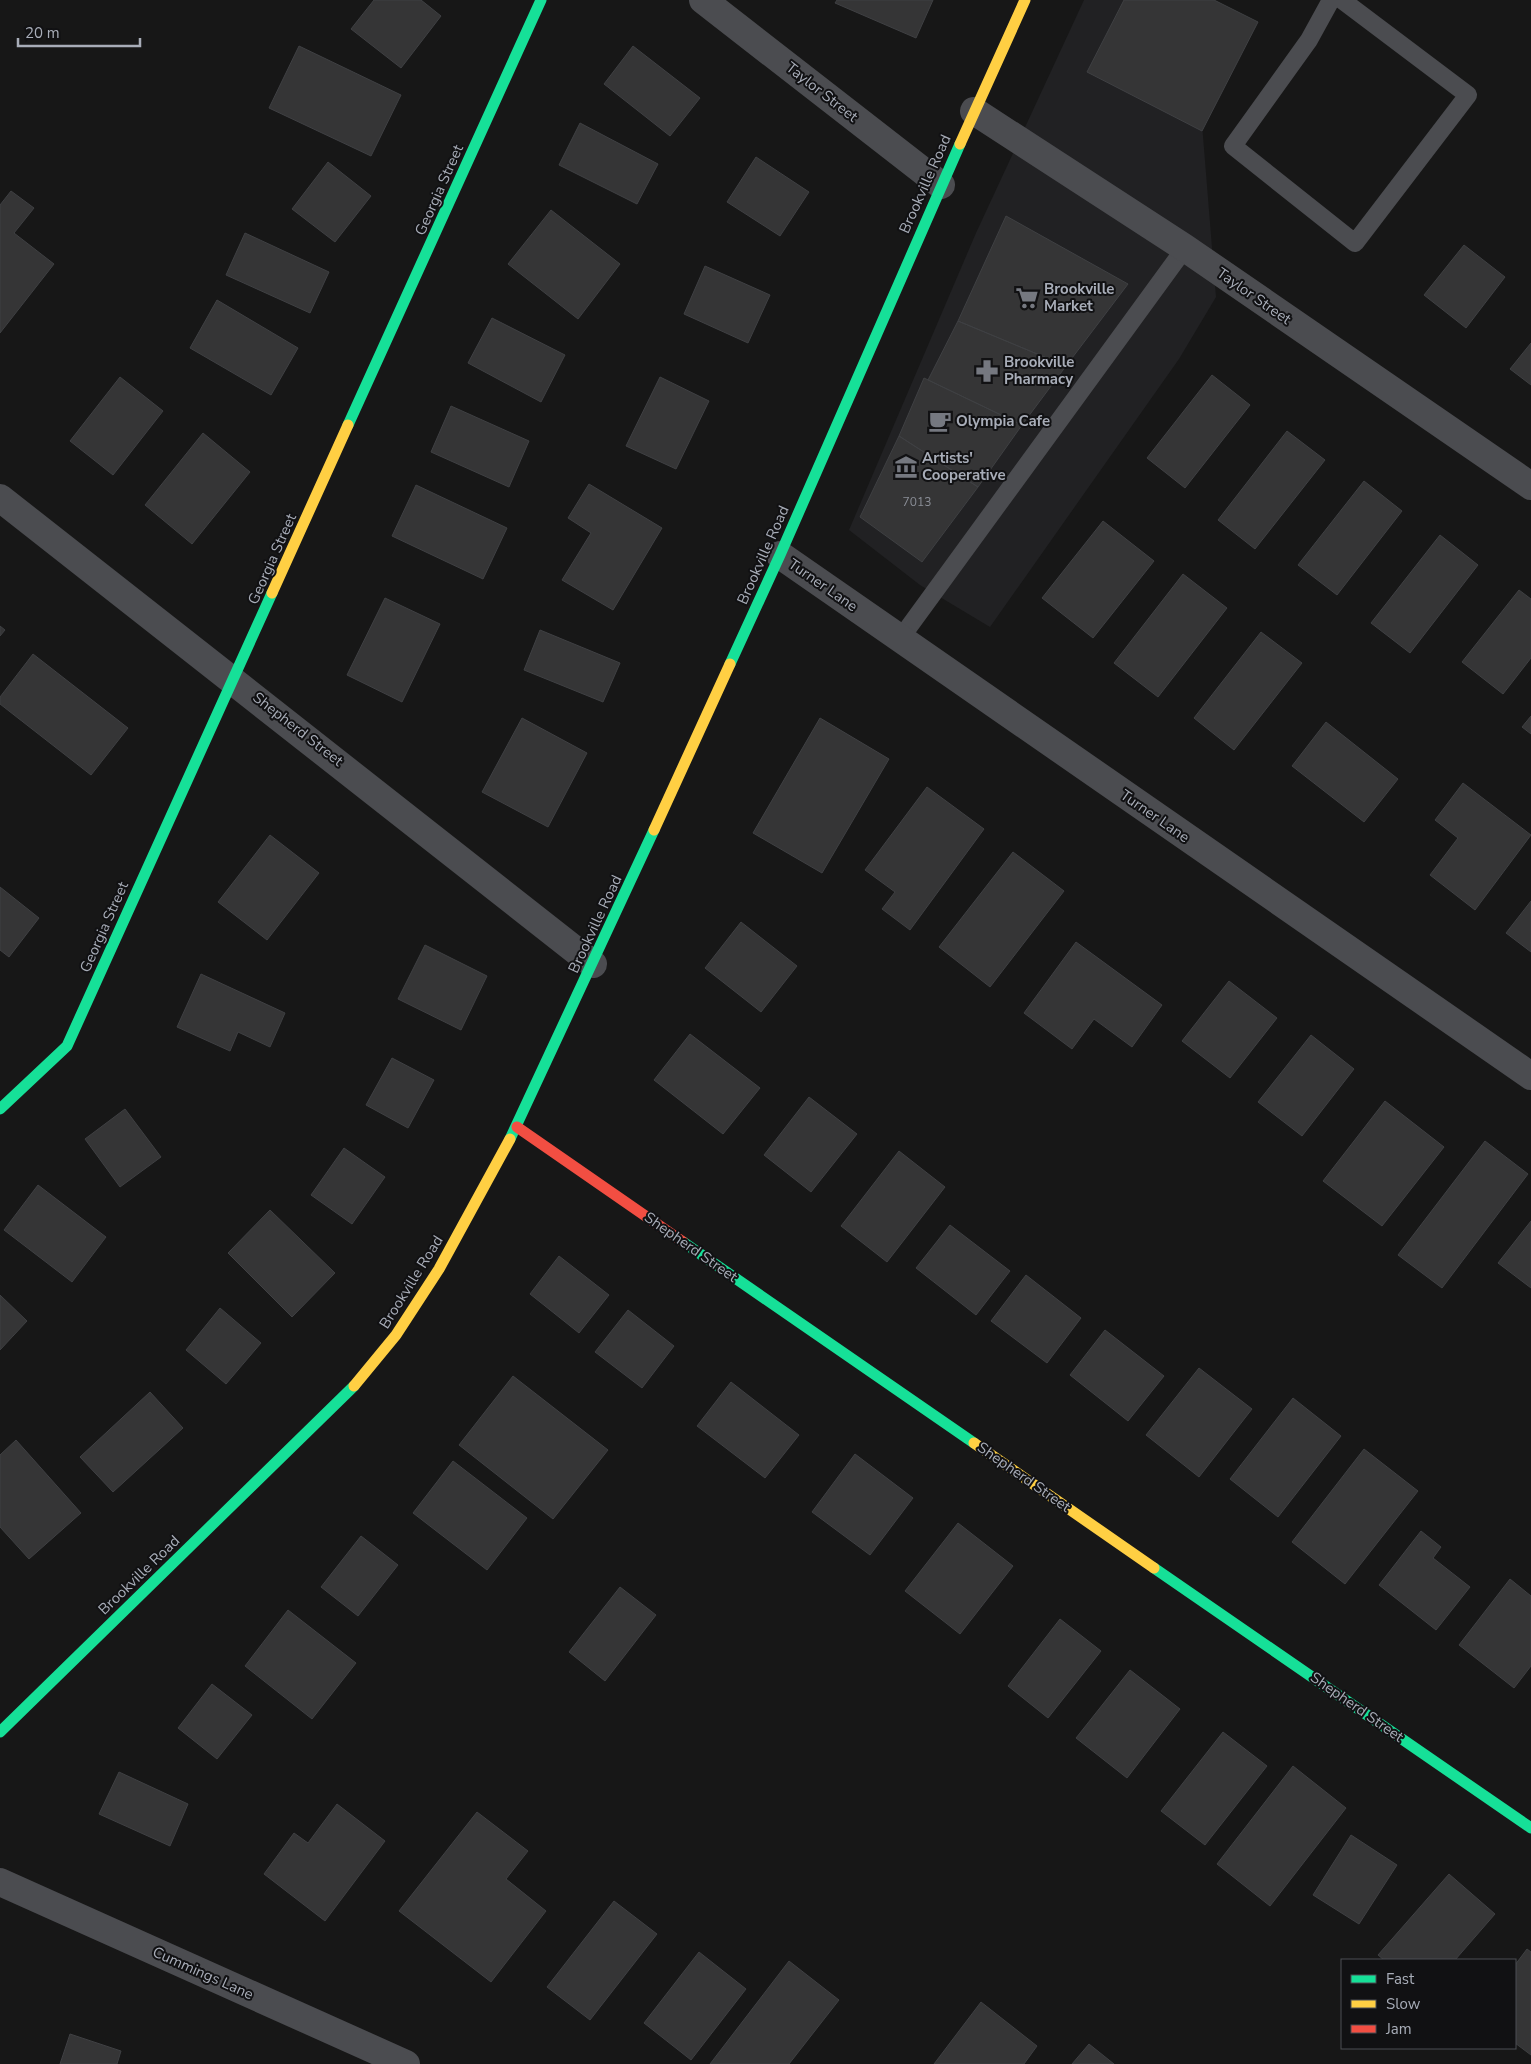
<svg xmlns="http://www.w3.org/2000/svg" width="1531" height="2064" viewBox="0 0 1531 2064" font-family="'Nunito Sans',sans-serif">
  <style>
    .built { fill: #212123 }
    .building { fill: #353536; stroke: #3f4043 }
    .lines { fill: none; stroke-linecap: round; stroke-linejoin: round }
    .lane { stroke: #4b4c50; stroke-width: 18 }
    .street { stroke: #4b4c50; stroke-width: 28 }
    .fast { stroke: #16e098; stroke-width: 11 }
    .slow { stroke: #ffcf43; stroke-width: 11 }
    .jam { stroke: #f24e42; stroke-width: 11 }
    .labels { text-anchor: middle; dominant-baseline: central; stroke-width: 4; stroke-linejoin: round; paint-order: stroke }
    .number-label { font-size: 12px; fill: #8b8f98 }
    .street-label { font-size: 15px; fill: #a8adb8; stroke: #111113 }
    .poi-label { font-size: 15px; font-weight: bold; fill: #a8adb8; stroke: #111113; text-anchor: start }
  </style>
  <rect width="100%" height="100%" fill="#171717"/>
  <!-- built -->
  <path class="built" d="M1084,0h108l24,297 -37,62 -189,268 -70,-42 -71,-55 127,-297z"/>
  <!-- building -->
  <path class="building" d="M374,0h47l20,16 -40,52 -50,-39z
    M837,0h96l-17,38 -81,-35z
    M1124,0h90l44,22 -56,109 -115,-59z
    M299,46l102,49 -30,61 -102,-48z
    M633,46l67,52 -30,38 -66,-52z
    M580,123l78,41 -21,40 -78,-39z
    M756,157l53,35 -29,44 -53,-34z
    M328,162l43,34 -36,46 -43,-33z
    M11,191l23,17 -20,25 40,31 -54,69v-128z
    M551,210l69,54 -42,55 -70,-55z
    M1006,216l122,68 -62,82 -108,-45z
    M245,233l84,39 -19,41 -84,-38z
    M1464,245l41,32 -39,51 -42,-33z
    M705,266l65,29 -22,48 -64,-29z
    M217,300l81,48 -27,47 -81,-47z
    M492,318l73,37 -24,47 -73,-39z
    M958,321l108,45 -44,59 -94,-45z
    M1531,343v42l-21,-16z
    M1212,375l38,30 -65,83 -38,-30z
    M120,377l43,34 -50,64 -43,-34z
    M660,377l49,24 -33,68 -50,-23z
    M924,378l98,47 -44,62 -79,-51z
    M451,406l78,35 -20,46 -78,-35z
    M1287,431l38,29 -70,89 -37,-29z
    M203,433l47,39 -58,72 -47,-39z
    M899,436l79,51 -56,75 -62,-45z
    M1364,481l38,30 -65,84 -39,-30z
    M589,484l73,44 -49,82 -51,-30 29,-47 -23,-15z
    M416,485l91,43 -24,51 -91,-43z
    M1103,521l51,40 -61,77 -51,-40z
    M1440,535l38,30 -68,88 -39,-30z
    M1183,574l44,34 -69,89 -44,-34z
    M1519,590l12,9v59l-28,36 -41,-32z
    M385,598l55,26 -38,78 -55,-27z
    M0,626l5,4 -5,6z
    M540,630l80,33 -17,39 -79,-32z
    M1261,632l41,31 -68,87 -40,-32z
    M33,654l95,74 -37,47 -91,-71v-7z
    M1531,716v18l-9,-7z
    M522,718l65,35 -39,74 -66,-35z
    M820,718l69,41 -67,114 -69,-40z
    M1326,722l72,57 -34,43 -72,-56z
    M1463,783l68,52 -56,75 -45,-35 28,-37 -23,-18z
    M927,787l57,42 -74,101 -28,-21 13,-17 -30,-22z
    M270,835l49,38 -52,67 -49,-38z
    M1013,852l51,39 -74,96 -51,-40z
    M0,887l39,31 -30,39 -9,-7z
    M1531,901v51l-25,-19z
    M741,922l56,44 -36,46 -56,-44z
    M1076,942l86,63 -30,42 -38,-28 -22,30 -48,-36z
    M425,945l62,31 -26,54 -63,-31z
    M201,974l84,39 -15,34 -32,-15 -8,19 -53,-24z
    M1229,981l48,37 -47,60 -48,-37z
    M690,1034l70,54 -37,46 -69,-54z
    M1311,1035l43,34 -52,67 -44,-34z
    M392,1058l42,22 -26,48 -42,-23z
    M809,1097l48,37 -46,58 -47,-37z
    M1385,1101l59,46 -62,79 -59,-45z
    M125,1109l36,48 -41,30 -35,-48z
    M1485,1141l43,33 -86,114 -44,-33z
    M344,1148l41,29 -33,47 -41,-29z
    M899,1151l46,36 -58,75 -46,-36z
    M38,1185l68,52 -34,45 -68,-52z
    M270,1210l65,63 -43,44 -64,-64z
    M1531,1221v67l-33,-25z
    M950,1225l60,46 -34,44 -60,-47z
    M559,1256l50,39 -30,38 -49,-39z
    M1026,1275l55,43 -34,45 -56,-42z
    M0,1295l27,26 -27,29z
    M220,1308l41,35 -35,41 -40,-34z
    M628,1310l46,36 -32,42 -47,-36z
    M1105,1330l59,46 -36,45 -58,-46z
    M1199,1368l53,41 -53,68 -53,-42z
    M513,1376l95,74 -55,69 -94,-74z
    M731,1382l68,53 -34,43 -68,-52z
    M150,1392l33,36 -70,64 -33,-35z
    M1293,1398l48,38 -63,81 -48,-38z
    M16,1440l65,73 -52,46 -29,-32v-72z
    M1364,1449l54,42 -73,93 -53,-42z
    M855,1454l58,44 -43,57 -58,-43z
    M453,1461l74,57 -40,52 -74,-57z
    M958,1523l55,43 -53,68 -55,-43z
    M1421,1531l20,16 -8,11 37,29 -34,43 -57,-45z
    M361,1536l37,29 -40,51 -37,-29z
    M1510,1579l21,17v70l-17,22 -55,-43z
    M620,1587l36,28 -51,66 -36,-29z
    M288,1610l68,53 -44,56 -67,-53z
    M1060,1619l41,32 -53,67 -40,-32z
    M1130,1670l50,39 -53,69 -51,-40z
    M212,1684l40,31 -35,44 -39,-31z
    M1223,1732l44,34 -62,79 -44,-34z
    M1293,1766l53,42 -76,98 -53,-42z
    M119,1772l69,32 -18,42 -71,-32z
    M337,1804l48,37 -60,80 -61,-47 30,-41 14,10z
    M477,1812l51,39 -22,28 40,32 -55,71 -92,-71z
    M1351,1835l46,30 -38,59 -46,-29z
    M1449,1874l46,40 -40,46h-71l-6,-5z
    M614,1901l43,33 -67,86 -43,-33z
    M1527,1949l4,3v103l-16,-12v-78z
    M699,1952l47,37 -55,71 -47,-37z
    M789,1961l50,39 -50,64h-79z
    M981,2002l56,44 -13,18h-90z
    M70,2034l51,17 -4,13h-57z
    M1089,2044l25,20h-42z"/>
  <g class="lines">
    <!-- lane -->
    <path class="lane" d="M1331,0l-22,40 -76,106 122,97 113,-148 -126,-95
      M900,639l285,-391"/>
    <!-- street -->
    <path class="street" d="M703,0l238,185
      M974,111l211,137 346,238
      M0,498l593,466
      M780,555l751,521
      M0,1882l406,182"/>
    <!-- fast -->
    <path class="fast" d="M348,425l193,-425
      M730,664l50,-109 180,-411
      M0,1109l67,-63 205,-453
      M510,1139l144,-309
      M683,1242l291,201
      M1154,1568l377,260
      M0,1732l354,-346"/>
    <!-- slow -->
    <path class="slow" d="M960,144l65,-144
      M272,593l76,-168
      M654,830l76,-166
      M354,1386l42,-51 43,-66 71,-130
      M974,1443l180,125"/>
    <!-- jam -->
    <path class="jam" d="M517,1127l166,115"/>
  </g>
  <!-- icons -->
  <defs>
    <symbol id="supermarket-bare" viewBox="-9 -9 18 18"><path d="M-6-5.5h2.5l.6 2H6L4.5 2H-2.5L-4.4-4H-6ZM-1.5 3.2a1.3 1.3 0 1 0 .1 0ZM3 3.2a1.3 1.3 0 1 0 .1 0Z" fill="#757880" stroke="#111113" stroke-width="2.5" paint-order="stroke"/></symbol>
    <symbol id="pharmacy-bare" viewBox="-9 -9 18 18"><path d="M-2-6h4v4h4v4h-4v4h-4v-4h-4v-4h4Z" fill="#757880" stroke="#111113" stroke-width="2.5" paint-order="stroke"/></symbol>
    <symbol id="cafe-bare" viewBox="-9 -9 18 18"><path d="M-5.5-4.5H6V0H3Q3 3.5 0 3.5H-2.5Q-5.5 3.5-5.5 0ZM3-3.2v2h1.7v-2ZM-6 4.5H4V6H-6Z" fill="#757880" stroke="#111113" stroke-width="2.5" paint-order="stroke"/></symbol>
    <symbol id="museum-bare" viewBox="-9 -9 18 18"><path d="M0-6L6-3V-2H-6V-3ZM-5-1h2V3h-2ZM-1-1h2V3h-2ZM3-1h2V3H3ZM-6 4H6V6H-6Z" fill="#757880" stroke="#111113" stroke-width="2.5" paint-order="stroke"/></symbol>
  </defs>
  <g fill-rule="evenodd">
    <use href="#supermarket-bare" x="1011" y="282" width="32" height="32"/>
    <use href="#pharmacy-bare" x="971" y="355" width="32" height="32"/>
    <use href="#cafe-bare" x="924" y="405" width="32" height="32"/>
    <use href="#museum-bare" x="890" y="451" width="32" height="32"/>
  </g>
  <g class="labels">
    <!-- number labels -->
    <g class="number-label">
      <text x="917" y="502">7013</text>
    </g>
    <!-- street labels -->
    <g class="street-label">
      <text transform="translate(822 92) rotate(38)">Taylor Street</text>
      <text transform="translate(925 184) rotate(-66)">Brookville Road</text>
      <text transform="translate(439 190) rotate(-66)">Georgia Street</text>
      <text transform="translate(1254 296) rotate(35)">Taylor Street</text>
      <text transform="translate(763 555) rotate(-66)">Brookville Road</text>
      <text transform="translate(272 559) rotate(-66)">Georgia Street</text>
      <text transform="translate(823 585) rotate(35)">Turner Lane</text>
      <text transform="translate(298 729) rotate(38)">Shepherd Street</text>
      <text transform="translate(1155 816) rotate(35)">Turner Lane</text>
      <text transform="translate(595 924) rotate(-65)">Brookville Road</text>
      <text transform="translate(104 927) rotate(-66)">Georgia Street</text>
      <text transform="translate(691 1247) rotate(35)">Shepherd Street</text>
      <text transform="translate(411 1282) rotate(-58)">Brookville Road</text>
      <text transform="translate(1024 1477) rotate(35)">Shepherd Street</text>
      <text transform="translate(139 1575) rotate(-44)">Brookville Road</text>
      <text transform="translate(1357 1707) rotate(35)">Shepherd Street</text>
      <text transform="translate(203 1973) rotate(24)">Cummings Lane</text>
    </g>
    <!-- poi labels -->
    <g class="poi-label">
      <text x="1044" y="289">Brookville<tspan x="1044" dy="17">Market</tspan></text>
      <text x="1004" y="362">Brookville<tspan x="1004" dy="17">Pharmacy</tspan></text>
      <text x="956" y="421">Olympia Cafe</text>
      <text x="922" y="458">Artists'<tspan x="922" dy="17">Cooperative</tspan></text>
    </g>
  </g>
  <!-- legend -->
  <rect x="1341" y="1959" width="175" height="90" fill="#111113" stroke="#4d4f55"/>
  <rect x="1351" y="1975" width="25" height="8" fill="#16e098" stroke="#4d4f55"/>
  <text x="1386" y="1984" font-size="15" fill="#a8adb8">Fast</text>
  <rect x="1351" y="2000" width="25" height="8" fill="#ffcf43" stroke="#4d4f55"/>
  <text x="1386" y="2009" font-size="15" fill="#a8adb8">Slow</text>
  <rect x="1351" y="2025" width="25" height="8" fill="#f24e42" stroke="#4d4f55"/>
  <text x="1386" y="2034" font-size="15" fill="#a8adb8">Jam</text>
  <!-- scale -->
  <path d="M18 38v8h122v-8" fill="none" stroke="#a8adb8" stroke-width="2.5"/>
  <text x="25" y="38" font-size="15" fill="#a8adb8" stroke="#111113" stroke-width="4" paint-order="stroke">20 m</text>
</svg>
